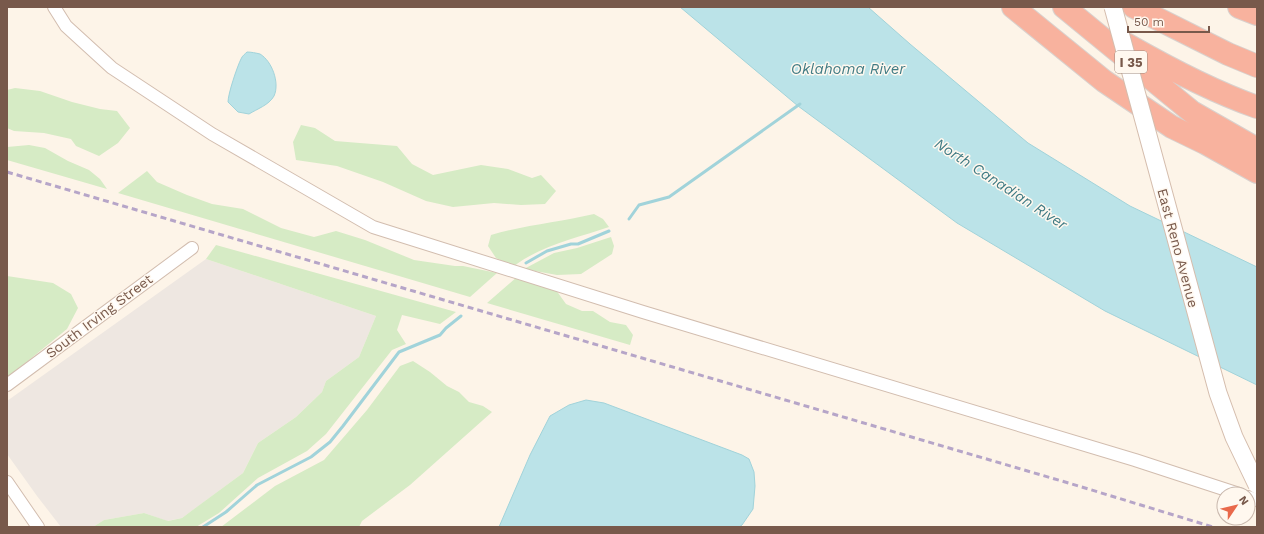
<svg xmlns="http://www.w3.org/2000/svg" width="1264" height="534" viewBox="0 0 1264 534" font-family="'Work Sans',sans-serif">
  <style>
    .industrial { fill: #eee7e1 }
    .green { fill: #d6ebc5 }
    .water { fill: #bbe3e8; stroke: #a1d3da }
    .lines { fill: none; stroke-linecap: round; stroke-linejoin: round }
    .stream { stroke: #a1d3da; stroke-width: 3 }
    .street-casing { stroke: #d2bdaf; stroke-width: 14 }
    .highway-casing { stroke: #d9d1cd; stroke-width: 24 }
    .street { stroke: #fff; stroke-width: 12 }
    .highway { stroke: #f8b29e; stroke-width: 22 }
    .rail { stroke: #b6a5c8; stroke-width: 3; stroke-dasharray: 6 4; stroke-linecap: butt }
    .secondary-bridge-casing { stroke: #d5bdad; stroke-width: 19; stroke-linecap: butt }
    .secondary-bridge { stroke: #fff; stroke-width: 17 }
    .labels { text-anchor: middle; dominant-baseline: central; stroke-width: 3; stroke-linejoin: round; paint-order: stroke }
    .shield { fill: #fff8ef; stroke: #a0897c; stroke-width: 1 }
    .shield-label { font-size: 13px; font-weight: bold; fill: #78594b }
    .street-label { font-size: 14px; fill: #78594b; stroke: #fff8ef }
    .water-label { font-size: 15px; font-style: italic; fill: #407b84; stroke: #fff8ef }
  </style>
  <rect width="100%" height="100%" fill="#fdf4e8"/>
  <!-- industrial -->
  <path class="industrial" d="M206,259l170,57 -17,41 -33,24 -4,11 -26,25 -38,26 -15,30 -61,45 -15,3 -23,-8 -40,7 -11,7h-32l-24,-31 -30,-42v-53z"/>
  <!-- green -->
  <path class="green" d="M15,88l25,3 32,11 28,7 17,2 13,17 -12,15 -19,13 -23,-10 -5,-7 -27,-6 -30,-2 -7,-3v-38z
    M301,125l14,3 20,13 62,5 15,18 21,11 48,-10 27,4 24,9 9,-3 15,16 -11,13 -24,1 -27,-2 -41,4 -27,-6 -43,-19 -46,-16 -41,-6 -3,-18z
    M29,145l16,3 23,13 21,9 11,9 7,10 -100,-29v-13z
    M147,171l10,11 30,13 25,9 31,5 38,19 33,9 22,-6 29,9 49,20 41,6h8l34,7 -27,24 -352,-104z
    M594,214l9,5 6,8c-32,11 -67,18 -95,39l-18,-8 -8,-12 3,-11c34,-10 69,-13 103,-21z
    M611,237l3,9 -2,8 -31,20 -24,1 -33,-6 30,-16 23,-5z
    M216,245l240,67 -16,12 -38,-9 -5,15 9,14 -14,6 -66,84 -19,17 -49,27 -39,35 -23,14h-103l11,-7 40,-7 24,8 14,-3 12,-9 49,-36 15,-30 38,-26 26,-25 4,-11 33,-24 17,-41 -170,-57z
    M7,276l46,7 18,11 7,14 -11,21 -60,49z
    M517,277l39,13 10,14 16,7h11l17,11 16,3 7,10 -3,10 -143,-42z
    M413,361l17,11 17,14 12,6 10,10 14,4 9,6 -82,73 -48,36 -3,6h-138l54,-41 49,-26 43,-50 33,-44z"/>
  <!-- water -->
  <path class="water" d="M680,7h188l42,37 118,99 102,63 127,61v118l-152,-74 -148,-88 -159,-117z
    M247,52c4,0 9,1 13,2 12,7 20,29 14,42 -5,9 -17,13 -25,18l-11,-2 -10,-10c0,-8 9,-35 13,-43 1,-3 4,-5 6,-7z
    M586,400l18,3 138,52 7,4 5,13 1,14 -2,23 -11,16 -3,2h-240l31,-72 20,-39 19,-11z"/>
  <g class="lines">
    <!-- stream -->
    <path class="stream" d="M629,219l10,-14 30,-8 131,-93
      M526,263l21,-12 24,-7h7l31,-13
      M203,527l23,-15 31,-27 54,-28 19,-15 13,-16 56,-74 41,-17 6,-7 15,-12"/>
    <defs>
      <path id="street" d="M54,7l12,19 46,42 100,66 161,93 270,85 492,148 104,34
        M7,385l185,-137
        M7,482l31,45
        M1248,497l9,3"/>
      <path id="highway" d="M1013,7l91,74 68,46 33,16 52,29
        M1064,7l128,105 65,37
        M1134,7l94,47 29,12
        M1239,7l18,7
        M1126,44c42,24 85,47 131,63"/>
    </defs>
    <!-- street casing -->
    <use href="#street" class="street-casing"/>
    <!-- highway casing -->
    <use href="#highway" class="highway-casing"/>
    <!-- street -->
    <use href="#street" class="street"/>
    <!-- highway -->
    <use href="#highway" class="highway"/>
    <!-- rail -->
    <path class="rail" d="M7,172l1065,312 141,43"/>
    <defs>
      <path id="secondary-bridge" d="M1113,7l105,386 16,44 23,48"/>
    </defs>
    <!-- secondary-bridge casing -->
    <use href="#secondary-bridge" class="secondary-bridge-casing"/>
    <!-- secondary-bridge -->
    <use href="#secondary-bridge" class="secondary-bridge"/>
  </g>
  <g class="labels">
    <!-- shield labels -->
    <rect class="shield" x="1115" y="51" width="32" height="22" rx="3"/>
    <g class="shield-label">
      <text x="1131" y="62">I 35</text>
    </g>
    <!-- street labels -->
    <g class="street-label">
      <text transform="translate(1178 248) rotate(75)">East Reno Avenue</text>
      <text transform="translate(99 316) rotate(-37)">South Irving Street</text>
    </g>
    <!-- water labels -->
    <g class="water-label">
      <text x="848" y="69">Oklahoma River</text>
      <text transform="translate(1001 184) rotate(33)">North Canadian River</text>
    </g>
  </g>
  <!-- border -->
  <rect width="1264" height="534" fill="none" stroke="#78594b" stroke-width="16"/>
  <!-- north arrow -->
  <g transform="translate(1236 506) rotate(55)"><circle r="19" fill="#fff8ef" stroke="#c9b8ad"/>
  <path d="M0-3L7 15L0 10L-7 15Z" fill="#e9694b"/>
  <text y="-6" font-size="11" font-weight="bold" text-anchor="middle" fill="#78594b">N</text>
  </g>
  <!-- scale -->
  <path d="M1128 26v6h81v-6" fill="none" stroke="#78594b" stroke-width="2"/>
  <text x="1134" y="26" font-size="12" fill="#78594b" stroke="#fff8ef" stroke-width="3" paint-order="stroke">50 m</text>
</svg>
